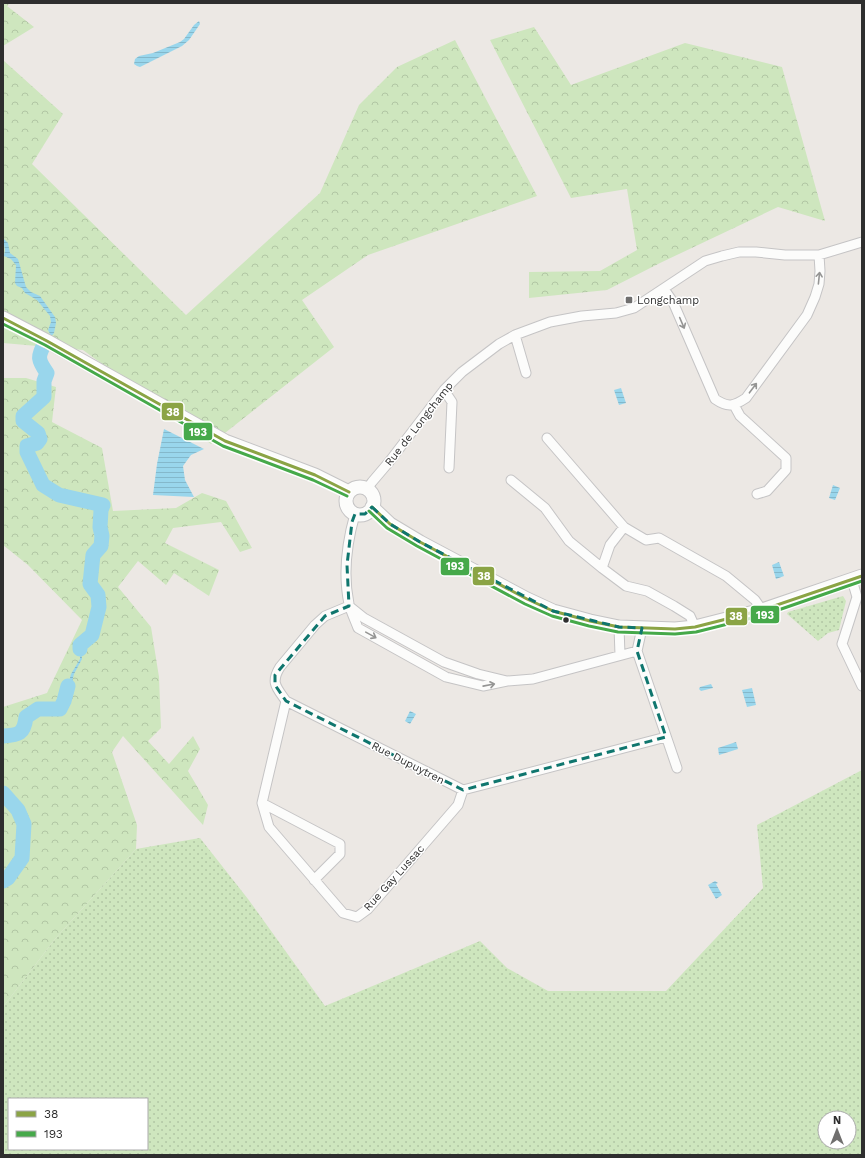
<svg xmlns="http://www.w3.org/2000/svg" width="865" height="1158" viewBox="0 0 865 1158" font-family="'Work Sans',sans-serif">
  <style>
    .grass { fill: url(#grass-dots); fill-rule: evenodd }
    .forest { fill: url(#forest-crowns) }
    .water { fill: url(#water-rules) }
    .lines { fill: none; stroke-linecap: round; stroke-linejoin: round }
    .river { stroke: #99d6ec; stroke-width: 15 }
    .minor-casing { stroke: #c5c4c5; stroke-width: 11 }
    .secondary-casing { stroke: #c5c4c5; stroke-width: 15 }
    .minor { stroke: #fcfcfb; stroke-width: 9 }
    .secondary { stroke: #fcfcfb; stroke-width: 13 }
    .bus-1-casing { stroke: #fff; stroke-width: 6 }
    .bus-2-casing { stroke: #fff; stroke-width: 6 }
    .bus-1 { stroke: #8ba445; stroke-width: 3 }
    .bus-2 { stroke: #46a94a; stroke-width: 3 }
    .oneway { stroke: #959594 }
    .marked { fill: none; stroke: #0f766e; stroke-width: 3; stroke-dasharray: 8 5; stroke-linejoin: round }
    .poi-dot { fill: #706f6e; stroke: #fff; stroke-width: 1.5 }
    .bus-dot { fill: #2e2e2e; stroke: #fff; stroke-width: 1.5 }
    .labels { text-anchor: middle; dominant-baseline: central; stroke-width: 3; stroke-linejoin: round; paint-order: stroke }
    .poi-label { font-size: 11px; fill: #2e2e2e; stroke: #fff; text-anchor: start }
    .street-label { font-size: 11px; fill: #2e2e2e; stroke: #fff }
    .line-badge { stroke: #fff; stroke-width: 1.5 }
    .badge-label { font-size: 11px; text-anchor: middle; font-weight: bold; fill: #fff }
  </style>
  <defs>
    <pattern id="grass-dots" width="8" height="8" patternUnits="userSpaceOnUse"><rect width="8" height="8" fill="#cee6be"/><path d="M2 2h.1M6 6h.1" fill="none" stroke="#b1c6a4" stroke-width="1.8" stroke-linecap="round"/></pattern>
    <pattern id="forest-crowns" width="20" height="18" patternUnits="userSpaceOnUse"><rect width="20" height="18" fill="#cee6be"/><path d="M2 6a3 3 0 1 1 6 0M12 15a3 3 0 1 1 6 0" fill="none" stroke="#b1c6a4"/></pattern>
    <pattern id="water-rules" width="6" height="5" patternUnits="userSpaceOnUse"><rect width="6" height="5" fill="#99d6ec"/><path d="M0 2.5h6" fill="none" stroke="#84b8cb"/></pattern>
  </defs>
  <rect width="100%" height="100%" fill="#ece8e4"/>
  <!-- grass -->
  <path class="grass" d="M843,596l3,5 -7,29 -11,3 -10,8 -31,-27 1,-2z
    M862,770v385h-859v-148l52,-68 81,-90 64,-11 48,61 77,107 155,-65 27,27 41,23h118l97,-103 -6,-63zM9,1099h138v50h-138zM825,1118h24v24h-24z"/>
  <!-- forest -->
  <path class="forest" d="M3,3h7l-3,3 27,21 -31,19z
    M534,27l37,58 114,-42 97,24 43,154 -47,-14 -118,56 -53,27 -78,8v-26l71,-1 37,-21 -10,-61 -56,9 -81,-158z
    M455,40l82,156 -169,59 -66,45 32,47 -123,97 -128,-94 -80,-7v-283l60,54 -31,50 154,151 134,-122 39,-88 38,-38z
    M3,378h23l30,9 -4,35 50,26 11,63 63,-3 26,-15 24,8 26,47 -12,4 -19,-30 -48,6 -8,15 54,27 -10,26 -35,-23 -8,12 -28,-24 -20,26 33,40 8,50 2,51 -13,13 21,23 24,-28 7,13 -12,22 20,34 -5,20 -80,-89 -11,16 25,73 -1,24 -81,90 -52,68v-300l44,-14 35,-73 -54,-55 -25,-20z"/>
  <!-- water -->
  <path class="water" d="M199,21l1,3 -11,16 -7,6 -42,21 -3,-1 -3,-2 1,-5 4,-3 14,-3 27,-11 4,-3 10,-14z
    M3,238l5,5 2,10 8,6 8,28 5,5 9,4 15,21 1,6 -2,10 -4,5 -2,-1 2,-3 -2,-4 3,-8 -1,-6 -13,-16 -12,-7 -3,-5 -5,-2 -2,-3 1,-18 -5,-6 -7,-3 1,-6z
    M42,348l1,1 -1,11 6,10 -3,12 2,17c-7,8 -17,10 -22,21 5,3 10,5 14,9 6,4 6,17 -3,19 -2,0 -4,0 -6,0v3l14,31 14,10 45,9 3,2 2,4c-19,8 8,35 -12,47l-4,23 1,11 8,5v12l-7,30 -13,12 1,12 -8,15 -8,31 -6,7c-13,2 -24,-3 -33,8l2,6 -3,4 -12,9 -11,-1v-3c8,1 17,1 22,-8 1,-2 1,-7 1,-10 12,-10 20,-7 34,-8l4,-8 7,-27 9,-15v-14l2,-3 10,-7 7,-28 -1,-12 -6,-4 -2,-7 1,-15 2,-14 8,-9 1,-10 -2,-9 -1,-8 4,-14 -4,-2 -40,-8 -16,-10 -16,-33v-6l10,-3 3,-4 -2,-6 -15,-12v-5l21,-19c0,-4 2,-24 2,-26 -3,-10 -12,-9 -4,-23z
    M621,388l5,15 -7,2 -5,-15z
    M164,429l40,20 -13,6 -8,11 2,14 9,17 -41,-2 4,-31z
    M833,485l7,3 -5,12 -6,-2z
    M779,562l5,14 -8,3 -4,-14z
    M711,684l2,4 -12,3 -2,-2 1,-2z
    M752,688l4,17 -9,2 -5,-17z
    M410,711l6,3 -6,10 -5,-3z
    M736,742l2,7 -19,6 -1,-7z
    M3,786c5,6 11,12 16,19 7,11 8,22 7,35 -1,23 -4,31 -23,45v-4l5,-3 9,-10 5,-10 2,-34 -6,-14 -15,-18z
    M715,881l3,2 -2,1 6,11 -6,4 -8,-14z"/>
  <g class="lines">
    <!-- river -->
    <path class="river" d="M45,343c-8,14 -7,17 2,30l-3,8v16l-21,19v5l15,12 2,6 -3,4 -10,3v6l16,33 16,10 44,10 -2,5 -1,17 2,9 -1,10 -8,9 -3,29 8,11 1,12 -7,28 -12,10v4
      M3,736c16,-1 21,-2 23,-19l12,-8h22l4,-8 4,-15
      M3,793l15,17 6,14 -2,34 -14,20 -5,3"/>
    <defs>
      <path id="minor" d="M664,289l9,13 42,97c13,9 19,7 31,-1l61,-83 8,-18 4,-13 1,-13 -1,-16
        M515,335l11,38
        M444,390l8,12 -3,66
        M734,405l6,11 46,42v12l-19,21 -10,3
        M547,438l77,89 22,13 13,-2 67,38 29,24 7,10
        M511,480l34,28 24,33 33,27 24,18 21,5 27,15 16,10 5,11
        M367,489l5,-7 17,-20 55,-72 18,-18 37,-28 16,-9 35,-13 32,-6 34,-3 18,-5 71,-47 17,-5 17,-4h17l29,3h34l43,-13
        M602,568l8,-23 14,-18
        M852,580l5,17 -15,47 20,42
        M349,606l-24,10 -10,9 -35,42c-10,16 -3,21 6,34l177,89 203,-53
        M349,606l15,12 80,44 34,12 29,7 -24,5 -37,-9 -88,-49c-3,-8 -7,-16 -9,-24 -6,-29 -2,-62 6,-90
        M619,627l1,28
        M642,628l-5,23 40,117
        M507,681l26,-2 104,-28
        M286,701l-24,102 7,24 74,86 14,4 11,-8 90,-104 5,-15
        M262,803l78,41v10l-26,26"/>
      <path id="secondary" d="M3,318l44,23 178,100 90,34 34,17
        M346 501a14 14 0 1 1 28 0a14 14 0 1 1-28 0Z
        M372,507l18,17 30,18 107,57 26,12 37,10 29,6 56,2 20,-2 67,-17 100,-34"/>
    </defs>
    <!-- minor casing -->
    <use href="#minor" class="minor-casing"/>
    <!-- secondary casing -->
    <use href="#secondary" class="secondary-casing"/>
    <!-- minor -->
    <use href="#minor" class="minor"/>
    <!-- secondary -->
    <use href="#secondary" class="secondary"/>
    <defs>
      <path id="bus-1" d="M3,318l44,23 178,100 90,34 34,17
        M372,507l18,17 30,18 107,57 26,12 37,10 29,6 56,2 20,-2 67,-17 100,-34"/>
      <path id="bus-2" d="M3,324l42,21 178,101 90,34 34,16
        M369,511l18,17 30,18 108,58 27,12 37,10 29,6 57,2 21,-2 68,-17 98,-34"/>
    </defs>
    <!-- bus-1 casing -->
    <use href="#bus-1" class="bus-1-casing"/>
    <!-- bus-2 casing -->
    <use href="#bus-2" class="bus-2-casing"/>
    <!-- bus-1 -->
    <use href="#bus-1" class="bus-1"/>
    <!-- bus-2 -->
    <use href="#bus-2" class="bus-2"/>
  </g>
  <!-- one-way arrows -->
  <defs><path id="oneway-shaft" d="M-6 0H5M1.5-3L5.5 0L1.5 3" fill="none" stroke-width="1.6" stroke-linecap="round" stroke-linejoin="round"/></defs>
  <g class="oneway">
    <use href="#oneway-shaft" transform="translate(819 278) rotate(-84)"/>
    <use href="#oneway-shaft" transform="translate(682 323) rotate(67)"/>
    <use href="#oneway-shaft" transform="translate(753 388) rotate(-53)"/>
    <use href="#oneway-shaft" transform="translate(371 635) rotate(29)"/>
    <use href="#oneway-shaft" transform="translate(489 685) rotate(-11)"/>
  </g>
  <!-- marked area -->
  <path class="marked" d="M372,507l18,17 30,18 133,69 66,16 23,1 -5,23 29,86 -203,53 -177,-89 -11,-16v-10l50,-59 24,-10 -2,-41 5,-43 3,-8h10z"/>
  <!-- markers -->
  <rect class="poi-dot" x="625" y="296" width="8" height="8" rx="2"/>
  <circle class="bus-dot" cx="566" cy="620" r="3.5"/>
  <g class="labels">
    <!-- poi labels -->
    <g class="poi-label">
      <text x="637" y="300">Longchamp</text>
    </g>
    <!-- street labels -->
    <g class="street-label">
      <text transform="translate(419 424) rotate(-52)">Rue de Longchamp</text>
      <text transform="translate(408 763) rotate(27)">Rue Dupuytren</text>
      <text transform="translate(394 878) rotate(-48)">Rue Gay Lussac</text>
    </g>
  </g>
  <g class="line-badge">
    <rect x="161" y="402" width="23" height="19" rx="4" fill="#8ba445"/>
    <rect x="183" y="422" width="30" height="19" rx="4" fill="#46a94a"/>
    <rect x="440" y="557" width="30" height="19" rx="4" fill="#46a94a"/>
    <rect x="472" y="566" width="23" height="20" rx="4" fill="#8ba445"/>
    <rect x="750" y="605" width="30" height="19" rx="4" fill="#46a94a"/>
    <rect x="725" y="607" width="23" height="19" rx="4" fill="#8ba445"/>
  </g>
  <g class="badge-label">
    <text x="173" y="416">38</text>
    <text x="198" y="436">193</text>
    <text x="455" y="570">193</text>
    <text x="484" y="580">38</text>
    <text x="765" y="619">193</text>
    <text x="736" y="620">38</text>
  </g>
  <!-- border -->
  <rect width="865" height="1158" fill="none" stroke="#2e2e2e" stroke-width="8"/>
  <!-- legend -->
  <rect x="8" y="1098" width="140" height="52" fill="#ffffff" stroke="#ababab"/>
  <rect x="16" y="1111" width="20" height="6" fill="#8ba445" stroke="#ababab"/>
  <text x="44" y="1118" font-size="12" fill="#2e2e2e">38</text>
  <rect x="16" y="1131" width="20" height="6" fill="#46a94a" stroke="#ababab"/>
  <text x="44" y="1138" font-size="12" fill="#2e2e2e">193</text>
  <!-- north arrow -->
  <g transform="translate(837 1130)"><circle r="19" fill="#ffffff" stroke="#ababab"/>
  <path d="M0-3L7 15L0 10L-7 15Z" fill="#706f6e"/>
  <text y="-6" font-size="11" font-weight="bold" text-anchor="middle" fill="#2e2e2e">N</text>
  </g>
</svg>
